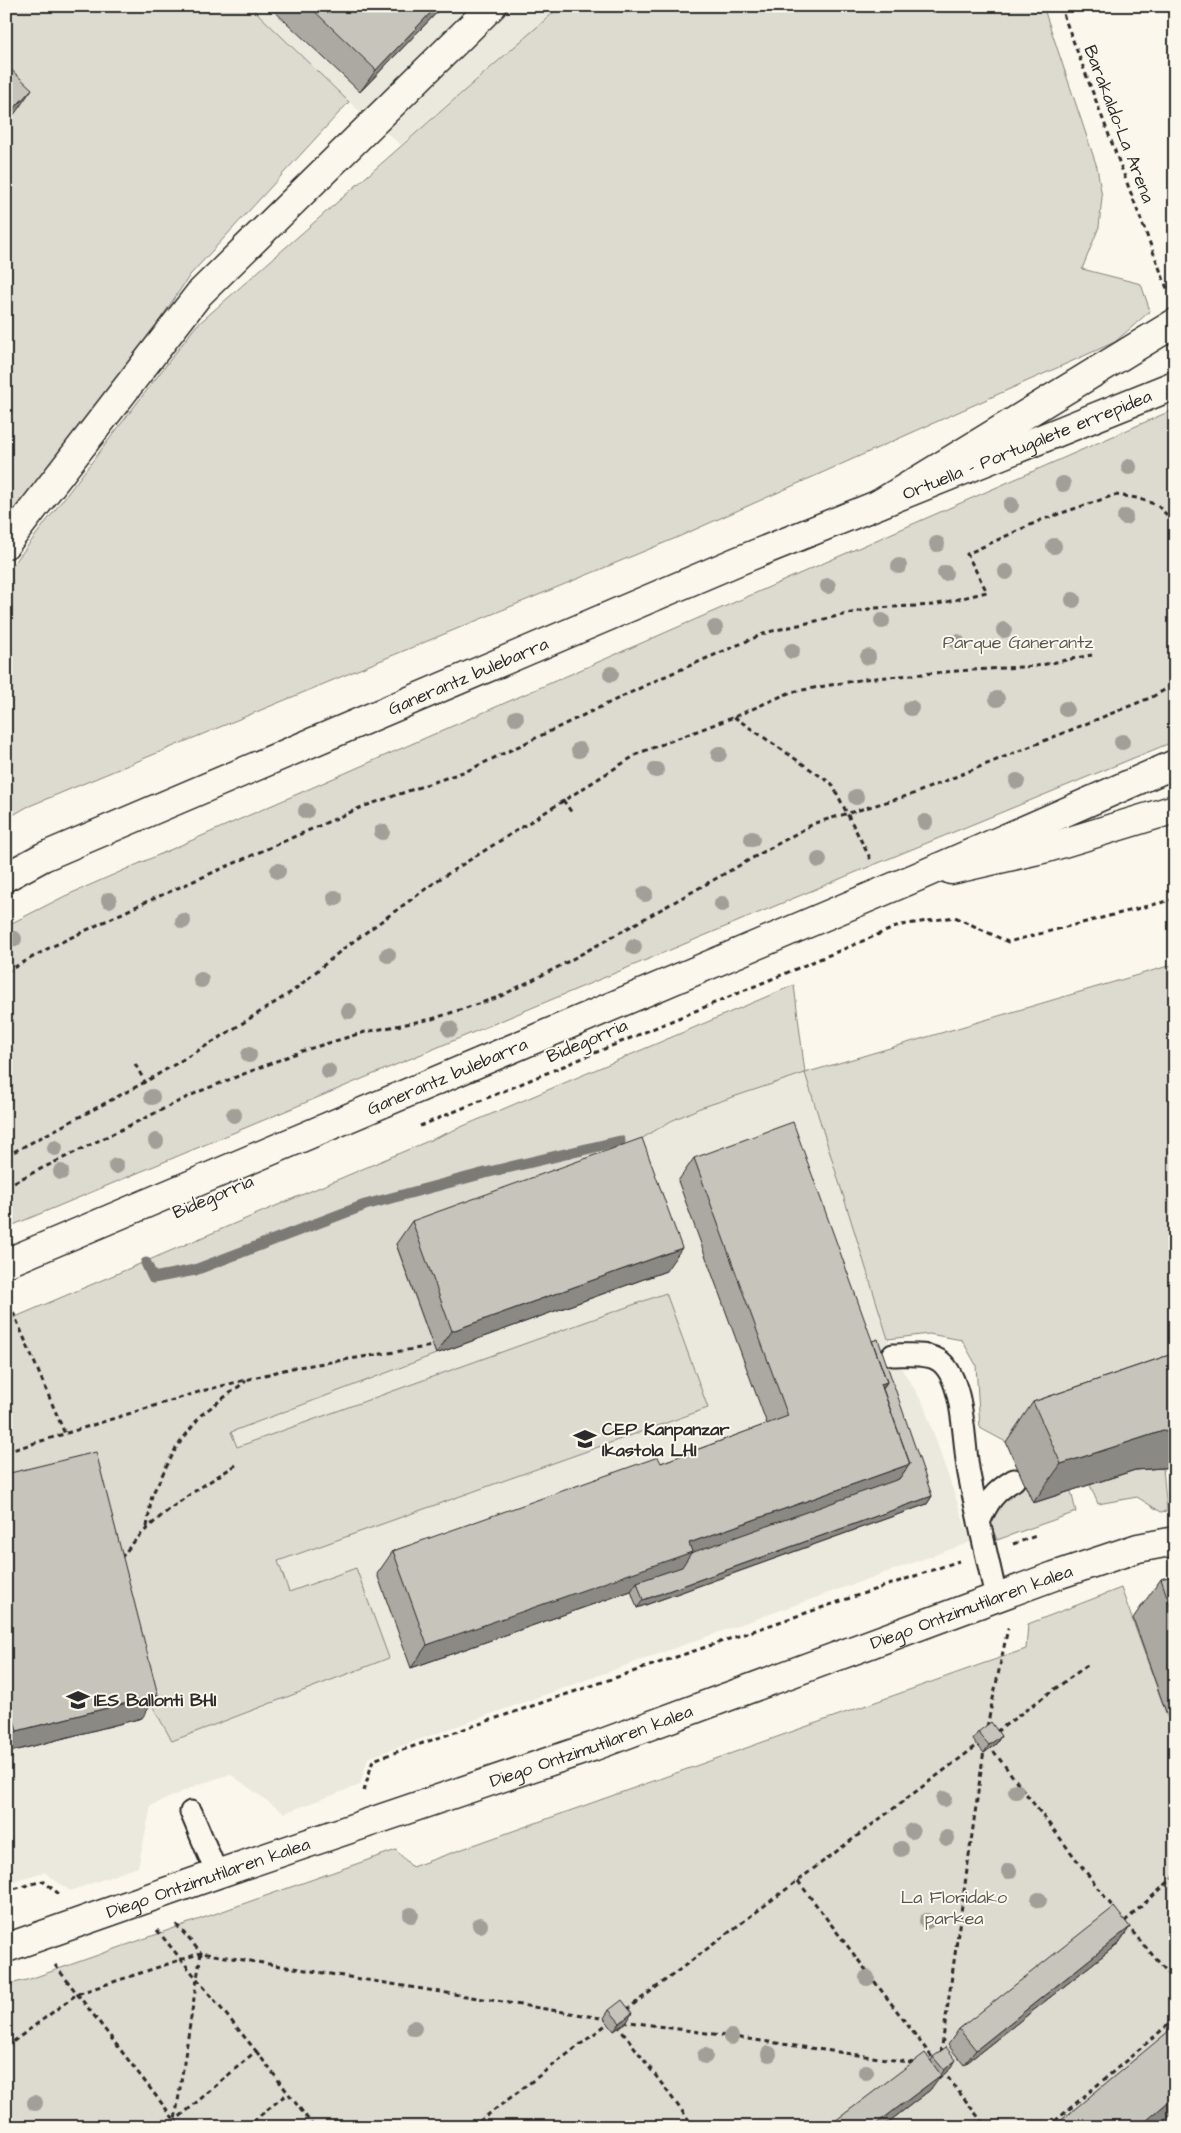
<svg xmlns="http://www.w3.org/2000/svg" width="1181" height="2133" viewBox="0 0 1181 2133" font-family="'Architects Daughter',sans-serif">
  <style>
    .built { fill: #ebe8de }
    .green { fill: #dddad0; stroke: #84827e }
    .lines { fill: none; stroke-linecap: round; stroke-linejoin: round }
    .stream { stroke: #7b7a75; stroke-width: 11 }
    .service-casing { stroke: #2b2b2b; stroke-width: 25 }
    .minor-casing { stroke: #2b2b2b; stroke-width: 31 }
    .tertiary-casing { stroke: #2b2b2b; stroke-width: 31 }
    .primary-casing { stroke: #2b2b2b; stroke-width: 31 }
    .path { stroke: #2b2b2b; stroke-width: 3; stroke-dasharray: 5 4; stroke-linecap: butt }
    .service { stroke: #fbf7ec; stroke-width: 21 }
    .minor { stroke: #fbf7ec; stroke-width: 28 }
    .tertiary { stroke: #fbf7ec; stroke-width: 28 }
    .primary { stroke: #fbf7ec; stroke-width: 28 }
    .tree { fill: #a19f98 }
    .wall { fill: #aba9a2; stroke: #2b2b2b }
    .shaded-wall { fill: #8b8984; stroke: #2b2b2b }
    .building { fill: #c7c4bc; stroke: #2b2b2b }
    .labels { text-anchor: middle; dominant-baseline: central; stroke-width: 4; stroke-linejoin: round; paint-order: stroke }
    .street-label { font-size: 18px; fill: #2b2b2b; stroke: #fbf7ec }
    .park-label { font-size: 18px; fill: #585754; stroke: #fbf7ec }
    .poi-label { font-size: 18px; font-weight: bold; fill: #2b2b2b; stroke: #fbf7ec; text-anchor: start }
  </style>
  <rect width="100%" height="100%" fill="#fbf7ec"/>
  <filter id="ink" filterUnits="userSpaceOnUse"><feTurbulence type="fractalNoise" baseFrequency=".02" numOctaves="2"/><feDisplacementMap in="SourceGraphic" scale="10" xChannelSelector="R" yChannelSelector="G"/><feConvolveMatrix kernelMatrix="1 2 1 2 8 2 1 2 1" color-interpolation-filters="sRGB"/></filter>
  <g filter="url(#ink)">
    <!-- built -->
    <path class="built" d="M250,6h312l-161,139 -52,-43z
      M805,1073l88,282 30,48 48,139 -603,216 -8,27 -76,28 -54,-39 -33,11 -46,21 -13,61 -68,24 -26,-19 -38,11v-390l283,98 -58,-159 205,-78 -40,-110 220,-90 55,-33 29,-13z"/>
    <!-- green -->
    <path class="green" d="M6,6h244l99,96 -159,173 -85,126 -99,125v-403l10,-11 -10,-9z
      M561,6h482l54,161 5,30 -3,30 -17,42 59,15 9,27 -35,31 -439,196 -649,269 -21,12v-245l190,-248z
      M1175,409v332l-321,132 -848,355v-302l59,-30z
      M1175,964v426l-25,1 -144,51 -26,-14 -4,-63 -14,-25 -33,-6 -41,5 -83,-266 -105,35 -29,13 -55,33 -220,90 40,110 -205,78 6,15 429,-154 42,115 -430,153 11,31 67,-24 33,90 -217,83 -45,-81 -121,-167v-172l788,-336 11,88z
      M1163,1468l4,43 -6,1 -24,-15 -39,7 -8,-19 45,-15z
      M1023,1480l10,23 38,-12 5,21 -79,28 -8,-20 9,-18z
      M1121,1588l54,149v306l-102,84h-1067v-142l24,-6 366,-129 16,17 570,-203 44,-15 2,-25z"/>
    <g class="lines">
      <!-- stream -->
      <path class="stream" d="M146,1263l7,15 42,-8 170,-65 116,-31 139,-33"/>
      <defs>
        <path id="service" d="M893,1355c14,0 37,-3 48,7 24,20 22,82 28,112 8,41 18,82 27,123
          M979,1522c9,-21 15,-30 35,-42
          M191,1812l26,62"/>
        <g id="minor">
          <path d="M6,544l193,-250 293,-288"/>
          <path d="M951,870l96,-22 128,-39"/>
          <path id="s1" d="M6,1948l211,-74 375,-127 462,-171 84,-28 37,-7"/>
        </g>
        <g id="tertiary">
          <path id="s2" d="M6,877l37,-20 695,-296 437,-176"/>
          <path id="s3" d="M6,1263l911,-386 258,-113"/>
        </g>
        <path id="primary" d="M879,504l296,-181"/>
      </defs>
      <!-- service casing -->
      <use href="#service" class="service-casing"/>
      <!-- minor casing -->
      <use href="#minor" class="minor-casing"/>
      <!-- tertiary casing -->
      <use href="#tertiary" class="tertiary-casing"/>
      <!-- primary casing -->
      <use href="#primary" class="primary-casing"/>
      <!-- path -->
      <path class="path" d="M1060,6l108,285
        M734,717l98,67 40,78
        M563,800l9,13
        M6,972l43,-24 88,-42 225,-99 107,-37 192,-92 107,-46 105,-24 61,-3 53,-13 -20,-38 74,-34 74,-25 22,3 20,7 18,18
        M135,1064l10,18
        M420,1126l481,-201 54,-8 53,25 167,-43
        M6,1156l139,-74 71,-42 77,-49 50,-42 95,-69 201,-127 95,-36 57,-25 74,-13 92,-8 79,-5 56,-11
        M6,1186l192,-94 104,-41 63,-19 67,-13 67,-22 61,-31 255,-143 98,-29 239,-97 23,-13
        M13,1312l52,122
        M6,1452l196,-61 90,-23 141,-22
        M147,1527l5,-32 24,-47 25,-33 45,-34
        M1013,1544l23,-8
        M121,1558c29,-40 73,-67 115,-93
        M987,1727l21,-99
        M996,1732l93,-68
        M988,1744l127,166
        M364,1791l9,-31 586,-199
        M1175,1876l-51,46 51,59
        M798,1881l137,180
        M6,1891l37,-10 16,13
        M157,1930l99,121 -80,69
        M55,1965l125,162
        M626,2010l353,-266
        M623,2021l291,42
        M617,2024l77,103
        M6,2047l71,-53 124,-41 -25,-29
        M256,2051l58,76
        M941,2053l43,-303
        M942,2070l44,57
        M174,2127l27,-174 406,66
        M246,2127l42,-34
        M472,2127l139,-106
        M1048,2127l127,-108"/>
      <!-- service -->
      <use href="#service" class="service"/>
      <!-- minor -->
      <use href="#minor" class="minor"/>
      <!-- tertiary -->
      <use href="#tertiary" class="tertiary"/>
      <!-- primary -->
      <use href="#primary" class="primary"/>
    </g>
    <!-- trees -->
    <g class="tree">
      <circle cx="1129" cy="467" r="8"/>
      <circle cx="1063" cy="484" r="8"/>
      <circle cx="1011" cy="505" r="8"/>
      <circle cx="1125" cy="517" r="8"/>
      <circle cx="937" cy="544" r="8"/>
      <circle cx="1054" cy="546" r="8"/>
      <circle cx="899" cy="566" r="8"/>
      <circle cx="1006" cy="572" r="8"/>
      <circle cx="945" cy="573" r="8"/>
      <circle cx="828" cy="586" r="8"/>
      <circle cx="1073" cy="600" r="8"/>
      <circle cx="882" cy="621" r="8"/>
      <circle cx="715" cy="628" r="8"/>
      <circle cx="1004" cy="630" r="8"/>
      <circle cx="957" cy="642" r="8"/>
      <circle cx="792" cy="651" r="8"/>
      <circle cx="868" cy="657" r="8"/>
      <circle cx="611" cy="674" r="8"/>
      <circle cx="997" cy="699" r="8"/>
      <circle cx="911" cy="708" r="8"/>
      <circle cx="1066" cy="709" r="8"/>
      <circle cx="516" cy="718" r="8"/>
      <circle cx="1122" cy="742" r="8"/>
      <circle cx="579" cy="750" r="8"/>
      <circle cx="719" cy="754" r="8"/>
      <circle cx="656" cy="770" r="8"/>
      <circle cx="1017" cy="781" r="8"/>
      <circle cx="856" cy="797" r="8"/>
      <circle cx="306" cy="811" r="8"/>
      <circle cx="925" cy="822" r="8"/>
      <circle cx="382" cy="832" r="8"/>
      <circle cx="752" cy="839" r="8"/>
      <circle cx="819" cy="860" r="8"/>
      <circle cx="278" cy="871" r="8"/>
      <circle cx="645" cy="894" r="8"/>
      <circle cx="335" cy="898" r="8"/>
      <circle cx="109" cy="900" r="8"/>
      <circle cx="722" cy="904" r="8"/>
      <circle cx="183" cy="921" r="8"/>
      <circle cx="14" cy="939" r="8"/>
      <circle cx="634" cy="947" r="8"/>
      <circle cx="388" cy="955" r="8"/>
      <circle cx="201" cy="980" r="8"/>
      <circle cx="349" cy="1011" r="8"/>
      <circle cx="450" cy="1029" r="8"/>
      <circle cx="249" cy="1055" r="8"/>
      <circle cx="328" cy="1071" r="8"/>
      <circle cx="152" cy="1097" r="8"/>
      <circle cx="234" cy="1115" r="8"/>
      <circle cx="156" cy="1141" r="8"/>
      <circle cx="55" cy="1148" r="8"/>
      <circle cx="116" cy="1166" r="8"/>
      <circle cx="61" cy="1172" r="8"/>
      <circle cx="1016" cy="1791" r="8"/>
      <circle cx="944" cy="1799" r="8"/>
      <circle cx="912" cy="1831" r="8"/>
      <circle cx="947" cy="1838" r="8"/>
      <circle cx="901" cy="1849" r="8"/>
      <circle cx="1009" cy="1871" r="8"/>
      <circle cx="1039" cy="1900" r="8"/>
      <circle cx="411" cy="1915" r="8"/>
      <circle cx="927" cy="1921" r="8"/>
      <circle cx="480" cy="1925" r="8"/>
      <circle cx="867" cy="1978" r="8"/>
      <circle cx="414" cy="2028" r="8"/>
      <circle cx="731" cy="2037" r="8"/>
      <circle cx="769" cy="2054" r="8"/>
      <circle cx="705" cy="2056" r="8"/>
      <circle cx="866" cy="2072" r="8"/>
      <circle cx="35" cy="2103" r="8"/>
    </g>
    <!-- wall -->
    <path class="wall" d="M269,6h174l-83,86z
      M694,1158l178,183 60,155 -5,8 -290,104 -6,-17 -220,77 -34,-94 16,-23 268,-88 106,-39 -89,-243z
      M412,1221l254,50 -230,83 -40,-110z
      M1175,1353v114l-40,3 -102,33 -27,-61 27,-40z
      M6,1474l136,244 -136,35z
      M1175,1575v163l-42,-120 28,-39z
      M978,1732l23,4 -5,8 -12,9 -11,-13z
      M1119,1943l-155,122 -16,-20 11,-16z
      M609,2010l18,12 -13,9 -10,-13z
      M933,2057l18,11 -13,10 -8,12 -48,37h-55l104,-66z"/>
    <!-- shaded-wall -->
    <path class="shaded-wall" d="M437,6h6l-83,86 16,-22z
      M32,89l-16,23 -10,11v-6z
      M682,1248l-16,23 -230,83 16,-23z
      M887,1382l-15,22 9,-20z
      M1175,1430v37l-40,3 -102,33 28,-39 102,-33z
      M910,1464l-17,23 -217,88 -39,7 -6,9 -220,77 16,-23 262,-102z
      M932,1496l-5,8 -290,104 6,-8z
      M158,1695l-16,23 -136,35v-7l11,-15z
      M1001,1736l-5,8 -12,9 5,-8z
      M1130,1927l-11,16 -155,122 12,-15z
      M632,2013l-5,9 -13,9 6,-8z
      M956,2060l-5,8 -12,11 5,-9z
      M941,2075l-11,15 -48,37h-10z
      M1175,2096v16l-18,15h-18z"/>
    <!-- building -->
    <path class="building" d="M309,6h128l-61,64z
      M6,65l26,24 -26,28z
      M793,1122l94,260 -6,2 29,80 -221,79 3,9 -265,93 -34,-94 265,-94 3,6 127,-47 -94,-258z
      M642,1138l40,110 -230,83 -40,-110z
      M878,1339l54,157 -289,104 -6,-18 45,-15 9,-14 208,-74 11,-15 -27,-75 4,-7 -15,-41z
      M1175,1353v77l-12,1 -102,33 -28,-62z
      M96,1452l62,243 -141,36 -11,-42v-215z
      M1175,1575v45l-14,-41z
      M991,1722l10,14 -12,9 -11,-13z
      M1114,1907l16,20 -154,123 -17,-21z
      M622,2000l10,13 -12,10 -11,-13z
      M1175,2026v70l-36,31h-86z
      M946,2047l10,13 -12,10 -11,-13z
      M925,2053l16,22 -69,52h-45z"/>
  </g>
  <!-- icons -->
  <defs>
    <symbol id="university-bare" viewBox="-9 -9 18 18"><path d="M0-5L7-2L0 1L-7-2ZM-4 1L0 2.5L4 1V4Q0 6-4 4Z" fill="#2b2b2b" stroke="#fbf7ec" stroke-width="2.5" paint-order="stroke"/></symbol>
    <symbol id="school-bare" viewBox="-9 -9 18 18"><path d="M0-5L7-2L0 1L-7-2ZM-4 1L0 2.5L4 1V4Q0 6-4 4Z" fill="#2b2b2b" stroke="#fbf7ec" stroke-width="2.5" paint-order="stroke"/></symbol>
  </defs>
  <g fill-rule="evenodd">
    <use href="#university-bare" x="569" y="1423" width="32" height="32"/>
    <use href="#school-bare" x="62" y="1684" width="32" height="32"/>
  </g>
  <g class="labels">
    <!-- street labels -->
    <g class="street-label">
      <text transform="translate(1119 124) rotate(69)">Barakaldo-La Arena</text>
      <text stroke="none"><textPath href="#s2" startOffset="1109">Ortuella - Portugalete errepidea</textPath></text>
      <text stroke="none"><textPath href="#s2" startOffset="504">Ganerantz bulebarra</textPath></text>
      <text transform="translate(587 1041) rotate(-23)">Bidegorria</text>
      <text stroke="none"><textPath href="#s3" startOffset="479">Ganerantz bulebarra</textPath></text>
      <text transform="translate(213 1197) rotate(-23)">Bidegorria</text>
      <text stroke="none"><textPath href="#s1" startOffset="1024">Diego Ontzimutilaren kalea</textPath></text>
      <text stroke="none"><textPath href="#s1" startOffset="619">Diego Ontzimutilaren kalea</textPath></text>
      <text stroke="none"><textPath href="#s1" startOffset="214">Diego Ontzimutilaren kalea</textPath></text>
    </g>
    <!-- park labels -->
    <g class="park-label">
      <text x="1018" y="642">Parque Ganerantz</text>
      <text x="954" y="1897">La Floridako<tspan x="954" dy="21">parkea</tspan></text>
    </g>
    <!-- poi labels -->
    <g class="poi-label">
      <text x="602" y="1429">CEP Kanpanzar<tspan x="602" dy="21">Ikastola LHI</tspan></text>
      <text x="94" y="1700">IES Ballonti BHI</text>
    </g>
  </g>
  <!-- margin -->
  <rect width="1181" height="2133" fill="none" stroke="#fbf7ec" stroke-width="25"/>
  <rect x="12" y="12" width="1156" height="2108" fill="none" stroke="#2b2b2b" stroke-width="2" filter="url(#ink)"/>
</svg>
